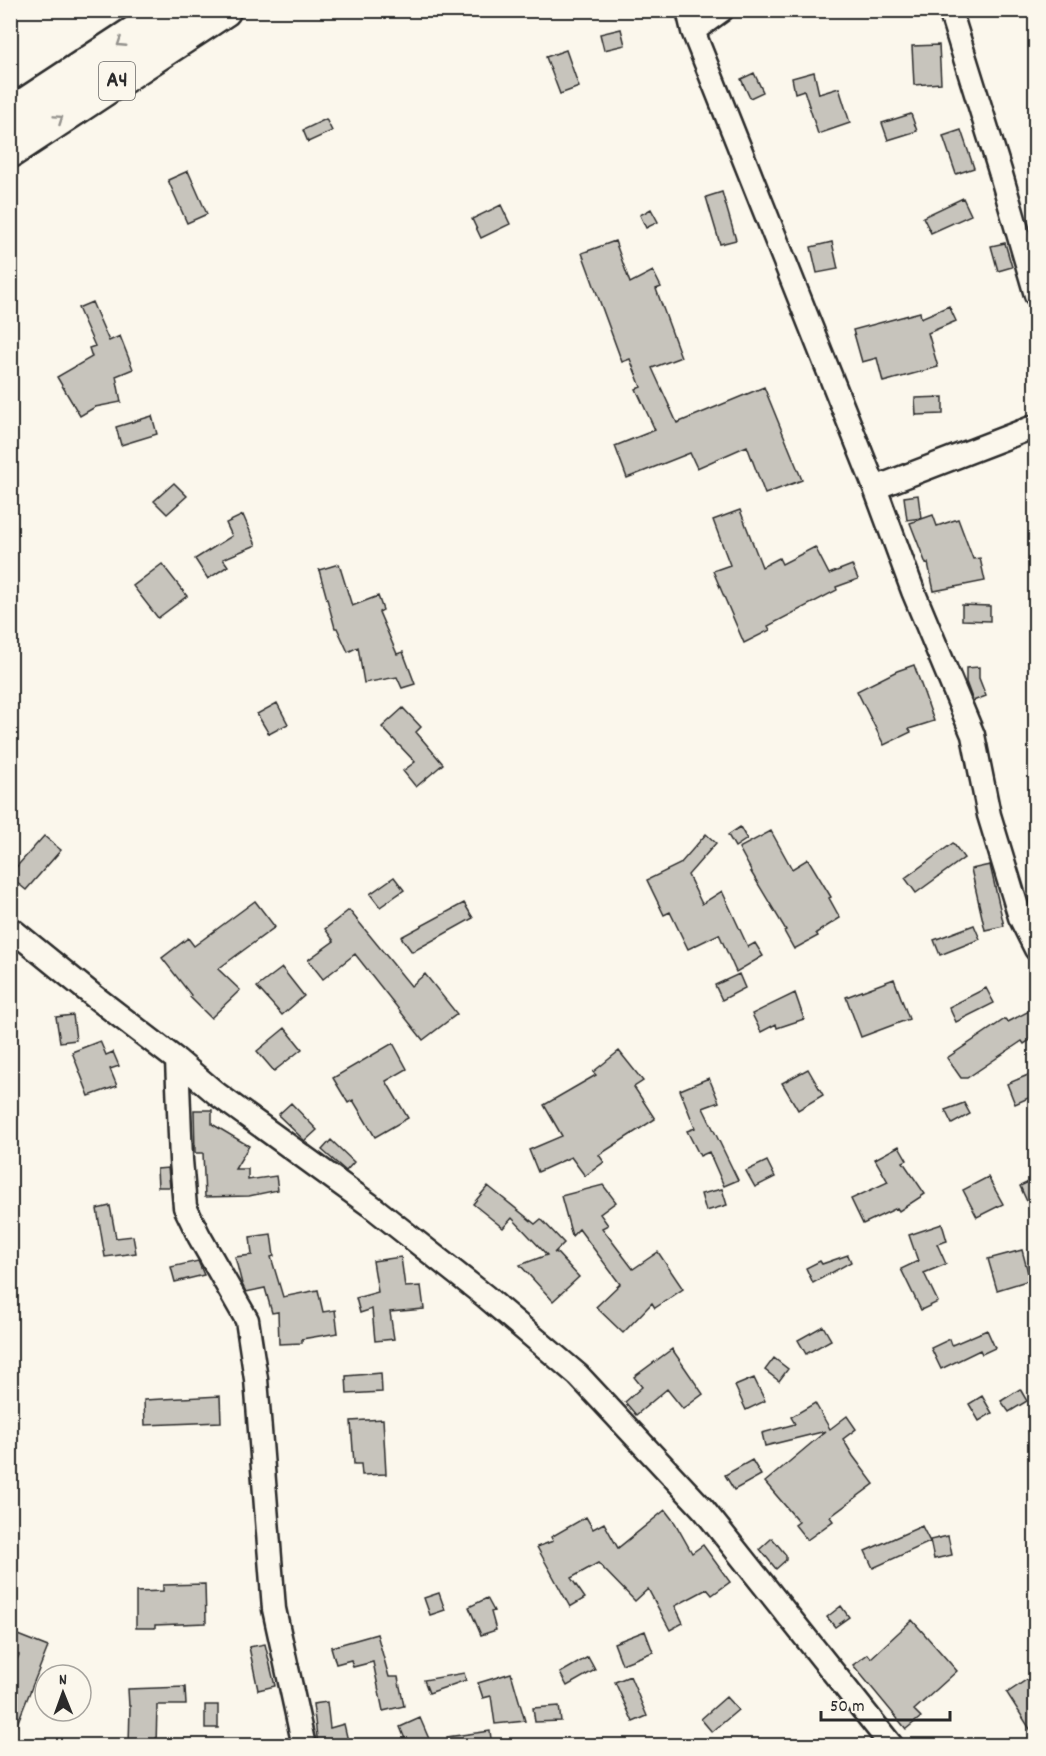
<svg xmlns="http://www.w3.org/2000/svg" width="1046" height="1756" viewBox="0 0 1046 1756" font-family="Dekko,sans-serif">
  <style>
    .building { fill: #c7c4bc; stroke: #2b2b2b; stroke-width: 1.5 }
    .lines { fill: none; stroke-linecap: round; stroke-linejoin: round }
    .minor-casing { stroke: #2b2b2b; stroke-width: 27 }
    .highway-casing { stroke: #2b2b2b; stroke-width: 38 }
    .minor { stroke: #fbf7ec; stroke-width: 22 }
    .highway { stroke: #fbf7ec; stroke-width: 33 }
    .oneway { stroke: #93918c }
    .labels { text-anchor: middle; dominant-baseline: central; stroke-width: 5; stroke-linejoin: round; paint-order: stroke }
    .shield { fill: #fbf7ec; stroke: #696865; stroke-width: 1.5 }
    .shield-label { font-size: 22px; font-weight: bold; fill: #2b2b2b }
  </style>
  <rect width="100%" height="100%" fill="#fbf7ec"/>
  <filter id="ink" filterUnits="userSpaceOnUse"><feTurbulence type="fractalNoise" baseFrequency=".0167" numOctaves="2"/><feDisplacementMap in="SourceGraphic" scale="12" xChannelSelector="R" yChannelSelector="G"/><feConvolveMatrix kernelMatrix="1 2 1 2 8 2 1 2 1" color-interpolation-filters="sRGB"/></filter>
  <g filter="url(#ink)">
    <!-- building -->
    <path class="building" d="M621,29l4,16 -21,5 -4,-16z
      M939,45l2,38 -27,2 -2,-39z
      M566,50l13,37 -19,7 -14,-37z
      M814,72l5,22 20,-6 11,35 -32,11 -14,-44 -9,3 -3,-15z
      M754,73l9,19 -13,6 -9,-19z
      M911,114l6,17 -29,9 -6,-17z
      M326,119l6,12 -24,11 -5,-12z
      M961,130l13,38 -18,6 -13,-38z
      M188,171l19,43 -20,9 -19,-43z
      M722,192l14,48 -16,4 -14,-47z
      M963,198l8,17 -40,18 -8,-16z
      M501,205l9,19 -29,14 -9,-19z
      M651,209l7,13 -12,6 -6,-13z
      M615,241l15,42 23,-12 8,16 -5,2 25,68 -29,11 25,55 87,-36 38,93 -37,14 -18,-48 -50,22 -7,-15 -63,25 -12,-32 40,-16 -19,-41 5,-2 -11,-28 -8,3 -40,-109z
      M832,242l6,27 -21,4 -6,-26z
      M1005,243l7,24 -14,4 -7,-25z
      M92,302l17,39 11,-5 13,33 -17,7 5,26 -26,5 -15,9 -23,-39 35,-20 -3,-9 6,-2 -17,-38z
      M949,306l7,15 -28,12 10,34 -55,15 -6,-24 -15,4 -9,-32 67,-18 1,6z
      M943,397v17l-27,1 -1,-17z
      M152,416l5,18 -36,11 -5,-18z
      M174,483l13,13 -20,18 -13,-13z
      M918,495l3,23 -14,2 -3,-23z
      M740,510l22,57 17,-9 3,6 33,-17 14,27 23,-9 6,14 -22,8 1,3 -69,36 2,4 -26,13 -31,-72 17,-6 -17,-45z
      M243,515l13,30 -33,14 5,7 -20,13 -13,-20 37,-23 -6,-13z
      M933,515l4,11 21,-7 15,40 7,-1 5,23 -51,10 -6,-28 -2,1 -16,-41z
      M162,564l25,32 -29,22 -25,-32z
      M339,564l13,42 26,-10 5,14 -4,2 18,42 6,-2 12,32 -13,4 -5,-11 -33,6 -6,-36 -10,5 -11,-24h-2l-16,-58z
      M962,605l28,1v15l-28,-1z
      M914,665l20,56 -25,8 2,3 -27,13 -27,-54 40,-20z
      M979,667v11l7,18 -13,5 -7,-19v-14z
      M277,703l11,21 -19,10 -12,-20z
      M403,708l18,19 -5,5 27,32 -27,23 -13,-16 12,-9 -33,-35z
      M740,827l7,12 -12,8 -7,-12z
      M771,831l21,38 16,-10 23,38 -2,1 11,20 -24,15 2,3 -24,13 -10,-18 2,-1 -35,-58h1l-13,-24z
      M706,834l10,9 -28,32 14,29 20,-13 26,56 7,-4 8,13 -27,16 -17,-38 -31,15 -18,-37 -6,3 -17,-35 33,-16z
      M44,836l17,14 -35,40 -16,-13v-3z
      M953,843l11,15 -48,35 -11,-15z
      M990,865l14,61 -19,4 -14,-61z
      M394,877l10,13 -24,17 -10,-13z
      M255,901l20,26 -57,42 22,21 -29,28 -21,-21 1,-2 -29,-37 26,-20 6,8z
      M464,903l9,15 -61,34 -11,-15z
      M349,910l62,76 14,-12 32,40 -34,26 -68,-86 -32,25 -15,-19 26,-19 -9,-12z
      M974,925l6,14 -40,16 -6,-15z
      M282,968l22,28 -22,19 -25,-28z
      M739,974l6,14 -23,12 -7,-15z
      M894,979l15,40 -48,18 -15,-40z
      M986,988l8,15 -38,19 -7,-15z
      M795,993l9,26 -27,9 -1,-4 -15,8 -9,-18z
      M1031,1010l4,9v18l-11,7 -2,-3 -55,37h-6l-14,-20 58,-39 3,3z
      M73,1015l3,25 -16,2 -4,-25z
      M285,1028l17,21 -28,22 -17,-20z
      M100,1041l6,14 7,-3 6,14 -9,3 7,17 -28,10 -17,-44z
      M393,1043l14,26 -21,12 22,37 -33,19 -22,-37 -5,3 -15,-25z
      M619,1051l24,30 -9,6 21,32 -56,36 5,7 -19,14 -14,-19 -33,15 -9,-22 33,-14 -18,-31 52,-30 -3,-3z
      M808,1069l15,26 -25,15 -16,-27z
      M1035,1072v23l-20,9 -8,-20z
      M709,1078l10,24 -16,6 35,72 -14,6 -15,-34 -9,4 -13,-25 8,-3 -15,-38z
      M291,1103l26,27 -12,11 -27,-26z
      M964,1103l6,11 -18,10 -7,-14z
      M194,1110h18v14l37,22 -14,23h13v11l28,-4 2,14 -29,6 -44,1 -2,-44h-8z
      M331,1140l23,22 -8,9 -24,-21z
      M899,1146l8,14 -4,2 22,32 -26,17 -2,-3 -34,16 -12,-25 37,-17 -13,-23z
      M767,1161l8,16 -20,10 -9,-16z
      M168,1168l2,19h-12l-1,-18z
      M988,1177l15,27 -26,13 -14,-27z
      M1035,1179v40l-15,-33z
      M603,1185l13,17 -16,12 8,11 -6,3 31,41 25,-17 25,37 -28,19 -3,-5 -29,30 -27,-26 24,-23 -41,-55 -7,7 -11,-40z
      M488,1186l47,38 6,-5 23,24 -10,10 2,-1 23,25 -26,24 -33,-36 27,-10 -35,-37 -9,10 -30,-24z
      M722,1189l5,16 -21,6 -5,-17z
      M110,1206l6,32 17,-2 3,17 -31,4 -8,-48z
      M942,1224l5,17 -10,3 9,20 -22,9 14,29 -17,8 -20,-41 17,-8 -9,-26z
      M271,1234l3,22 -3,1 12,40 35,-7 5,22 12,-2 3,23 -36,6v4l-23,1 -1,-32 -6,1 -7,-25 -19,4 -4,-8 -7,-27 17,-2 -2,-18z
      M1022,1250l8,30 -33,10 -9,-31z
      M848,1255l3,7 -38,21 -7,-15 14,-7 2,3z
      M401,1257l4,30 16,-1 3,23 -34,3 4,27 -19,2 -3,-32 -12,4 -4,-15 22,-6 -5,-31z
      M198,1261l6,14 -29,7 -4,-15z
      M823,1326l8,14 -25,14 -8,-14z
      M987,1330l8,18 -13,6 -2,-4 -39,19 -10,-21 19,-9 2,6z
      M672,1349l31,45 -20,15 -16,-20 -31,26 -11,-13 17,-15 -8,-10z
      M774,1358l14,11 -9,12 -14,-11z
      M381,1373l1,19 -35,2 -1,-18z
      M754,1378l11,23 -19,9 -11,-24z
      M1020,1389l7,12 -18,11 -8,-11z
      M220,1396l1,26 -76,3 -1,-25z
      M982,1396l10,17 -13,8 -10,-17z
      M815,1403l15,26 17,-13 9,13 -13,10 10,17 21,28 -44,33 3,4 -26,19 -12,-15 4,-3 -34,-40 61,-51 -61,15 -3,-13 33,-9 -4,-7z
      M383,1419l3,55 -24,1 -1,-11h-7l-3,-43z
      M752,1460l9,15 -27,15 -9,-15z
      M665,1510l10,13 17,30 11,-8 27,37 -18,13 -5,-6 -32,17 8,17 -13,7 -22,-41 -13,12 -37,-38 -27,15 14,20 -15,9 -33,-60 16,-6 -2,-4 35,-20 7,12 11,-6 14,25z
      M922,1526l8,16 -57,26 -8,-17z
      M948,1536l4,19 -18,4 -4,-19z
      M772,1538l14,17v5l-10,9 -16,-20z
      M205,1584l1,39 -51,2v3h-19v-36l27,-1v-6z
      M439,1593l6,17 -15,5 -6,-17z
      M487,1598l7,13 -3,1 5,18 -15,5 -12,-28z
      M841,1606l8,11 -14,10 -8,-10z
      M912,1620l45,51 -43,39 7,7 -15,12 -53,-64 15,-11 3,4z
      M645,1631l8,21 -31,12 -8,-21z
      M10,1632l38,15 -37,92 -1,-64 9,-20 -9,-4z
      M377,1634l12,43h9l6,29 -21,5 -10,-49 -20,5 -2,-7 -15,4 -5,-17z
      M265,1644l10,42 -17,4 -9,-43z
      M588,1657l7,13 -28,16 -7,-13z
      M464,1673l2,7 -37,13 -5,-13z
      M511,1673l14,48 -30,3 -4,-28 -8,2 -5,-15z
      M1035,1674v63l-28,-44z
      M630,1676l17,40 -14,6 -18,-40z
      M185,1687l1,18h-29l-1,41h-27l1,-40h-1l-1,-17z
      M726,1697l12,13 -26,22 -11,-13z
      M327,1702l3,26 14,-4 4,17 -30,4 -5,-41z
      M205,1705h13v23h-13z
      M559,1706l2,15 -26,1 -2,-14z
      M420,1718l12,28h-24l-8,-19z
      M490,1731l2,15h-45v-9z"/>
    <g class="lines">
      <defs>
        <path id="minor" d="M688,10l5,21 182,457 38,103 60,144 16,80 31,102 16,32
          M950,10l50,161 36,124
          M693,31l29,-21
          M875,488l161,-62
          M10,928l85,69 82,63 40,34 153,111 115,91 93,79 126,135 188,236
          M177,1060l4,100 4,47 14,29 48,84 9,59 18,230 30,137"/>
        <path id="highway" d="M10,115l160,-105
          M10,151l214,-141"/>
      </defs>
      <!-- minor casing -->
      <use href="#minor" class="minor-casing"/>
      <!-- highway casing -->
      <use href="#highway" class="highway-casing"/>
      <!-- minor -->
      <use href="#minor" class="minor"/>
      <!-- highway -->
      <use href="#highway" class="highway"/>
    </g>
    <!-- one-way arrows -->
    <defs><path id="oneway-chevron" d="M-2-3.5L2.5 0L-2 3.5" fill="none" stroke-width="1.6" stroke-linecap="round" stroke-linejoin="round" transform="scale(1.5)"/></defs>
    <g class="oneway">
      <use href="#oneway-chevron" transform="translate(121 43) rotate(147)"/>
      <use href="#oneway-chevron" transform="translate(59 119) rotate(-34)"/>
    </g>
  </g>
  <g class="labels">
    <!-- shield labels -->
    <rect class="shield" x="99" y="62" width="36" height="38" rx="4.5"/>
    <g class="shield-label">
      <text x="117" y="81">A4</text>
    </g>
  </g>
  <!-- margin -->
  <rect width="1046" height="1756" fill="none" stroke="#fbf7ec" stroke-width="36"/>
  <rect x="18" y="18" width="1010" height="1720" fill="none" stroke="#2b2b2b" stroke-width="2" filter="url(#ink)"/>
  <!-- north arrow -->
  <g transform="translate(63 1693) rotate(359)"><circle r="28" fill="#fbf7ec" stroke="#a8a59f" stroke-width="1.5"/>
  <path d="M0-4.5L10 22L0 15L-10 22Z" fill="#2b2b2b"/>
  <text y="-9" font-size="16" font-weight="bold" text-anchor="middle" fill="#2b2b2b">N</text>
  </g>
  <!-- scale -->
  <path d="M821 1711v9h129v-9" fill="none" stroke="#2b2b2b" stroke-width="3"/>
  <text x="830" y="1711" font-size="18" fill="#2b2b2b" stroke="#fbf7ec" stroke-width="4.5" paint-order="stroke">50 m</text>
</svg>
